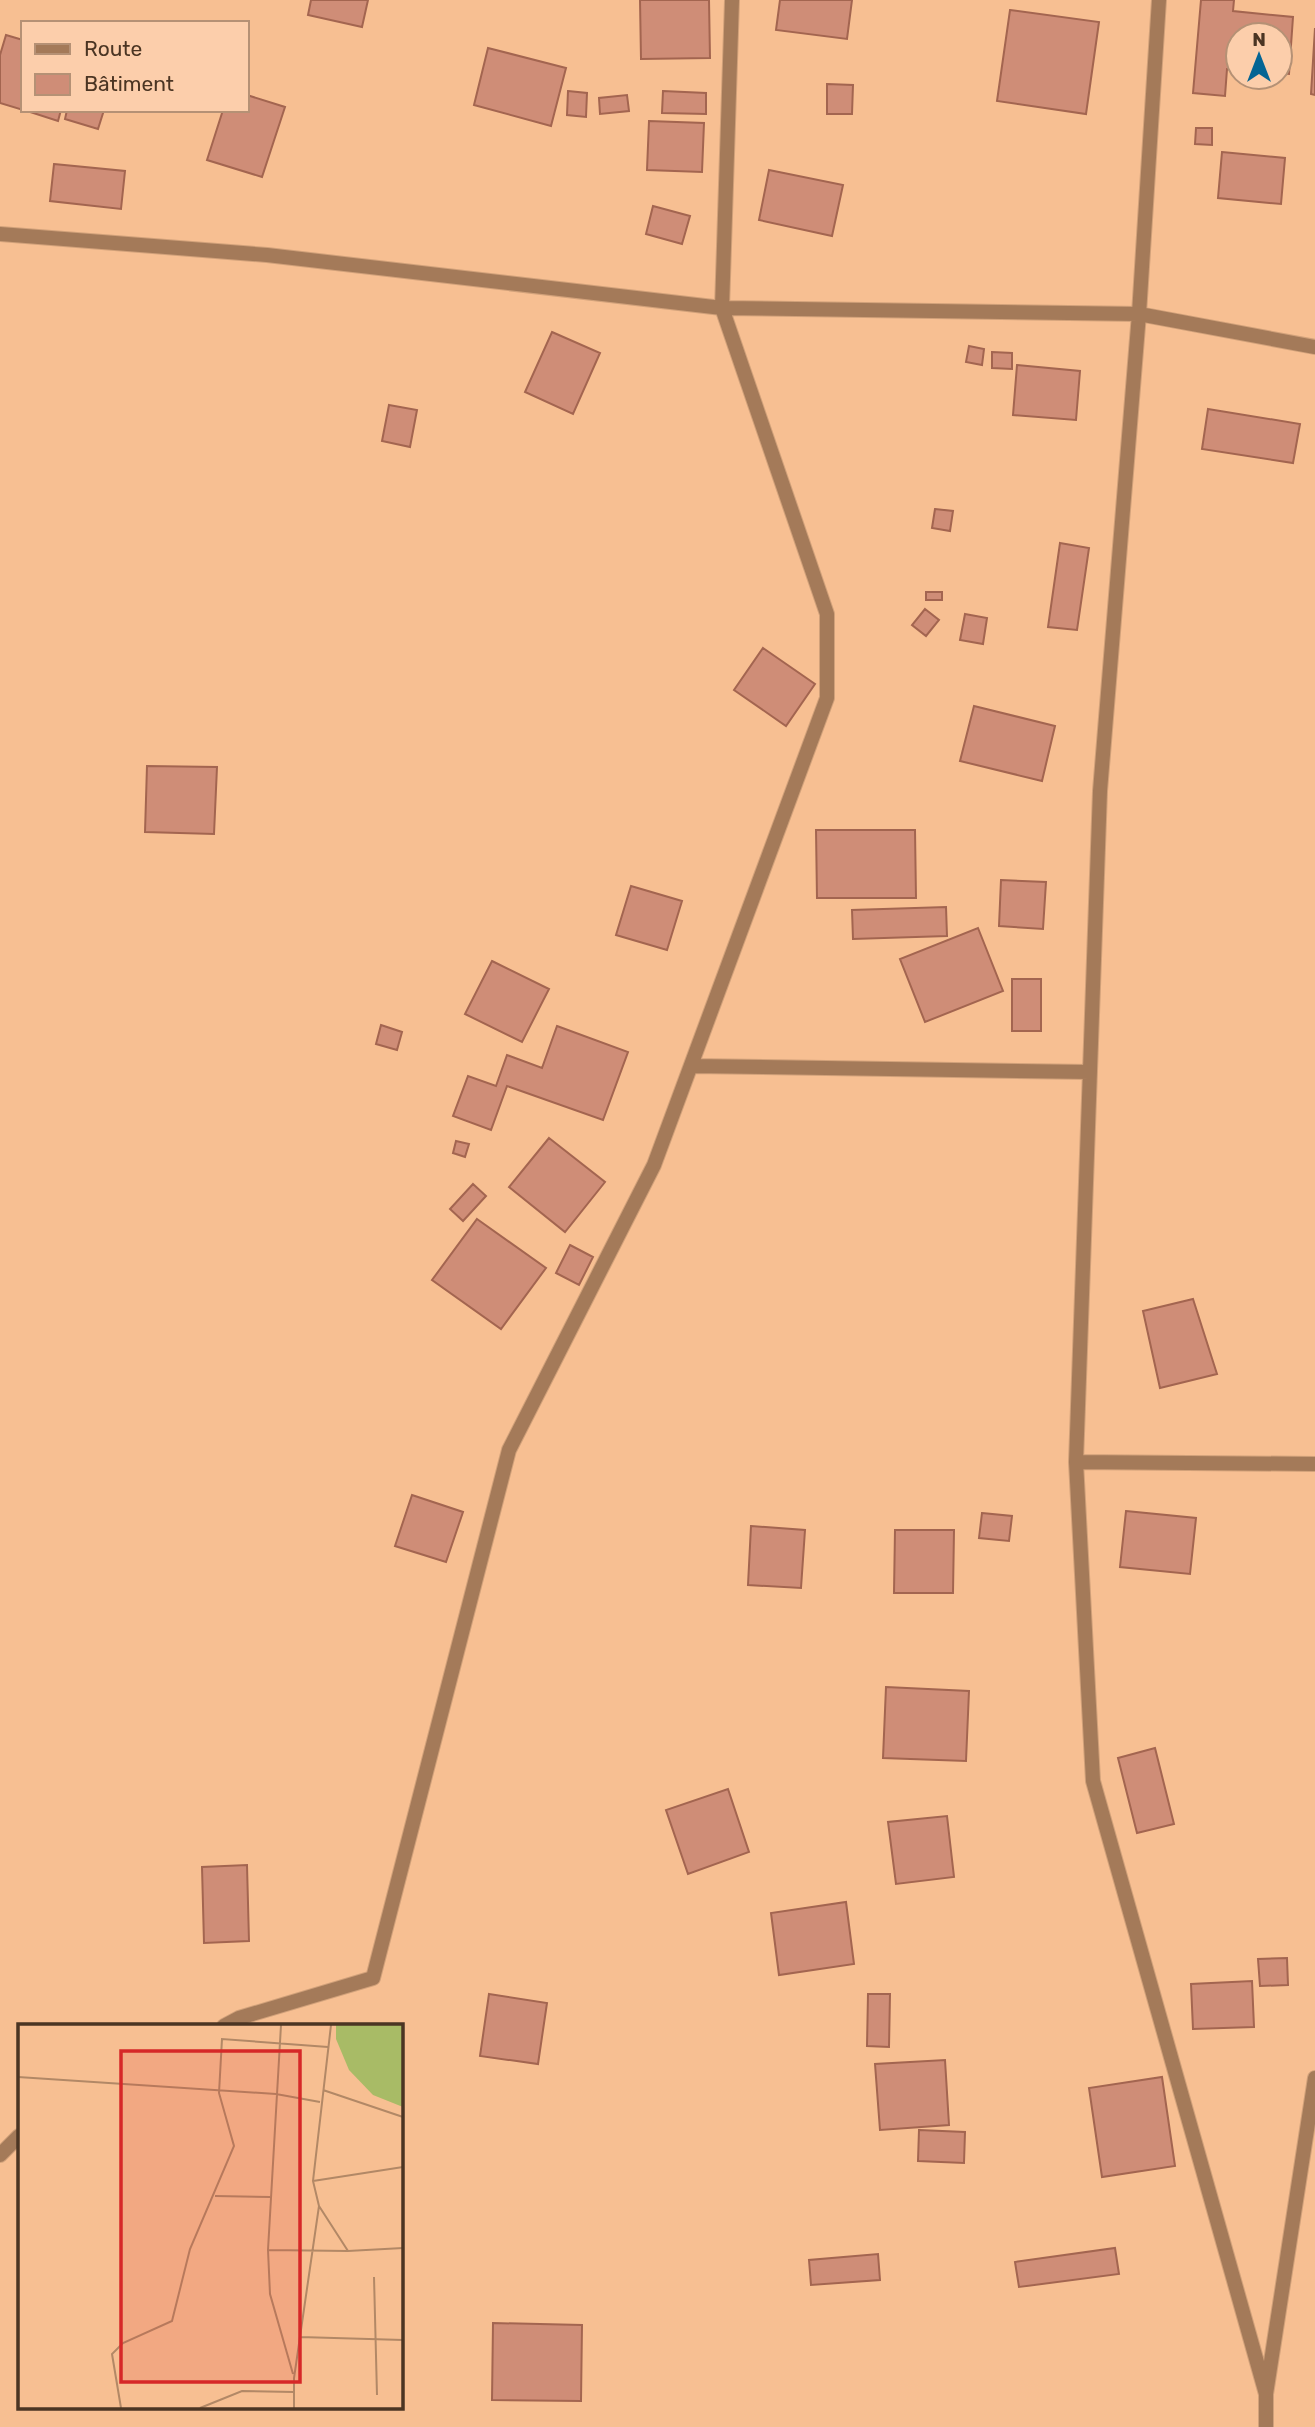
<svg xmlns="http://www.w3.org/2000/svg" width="1315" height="2427" viewBox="0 0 1315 2427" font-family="Rubik,sans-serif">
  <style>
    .building { fill: #cf8d77; stroke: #a36550; stroke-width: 2 }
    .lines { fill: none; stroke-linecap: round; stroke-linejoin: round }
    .street-casing { stroke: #d1a17a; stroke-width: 16 }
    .street { stroke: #a47a59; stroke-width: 14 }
    .inset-road { fill: none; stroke: #b28866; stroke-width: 2 }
    .view { fill: #d62828; fill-opacity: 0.15; stroke: #d62828; stroke-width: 3.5 }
    .inset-edge { fill: none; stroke: #4b3523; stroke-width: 3.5 }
  </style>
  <rect width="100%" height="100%" fill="#f7bf92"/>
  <!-- building -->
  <path class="building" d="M311,0h57l-6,27 -54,-12z
    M640,0h69l1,58 -69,1z
    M780,0h72l-5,39 -71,-9z
    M1201,0h33l-1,11 60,6 -4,57 -9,-1v-38h-42v35l-11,-1 -2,27 -32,-3z
    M1010,10l89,12 -13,92 -89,-13z
    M1315,28v67l-4,-1z
    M6,35l17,5v70l-23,-7v-48z
    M488,48l78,20 -15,58 -77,-21z
    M827,84l26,1 -1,29h-25z
    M568,91l19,2 -1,24 -19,-2z
    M663,91l43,2v21l-44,-1z
    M247,95l38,12 -23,70 -55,-17 16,-50h24z
    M627,95l2,16 -29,3 -1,-16z
    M24,110h37l-3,11z
    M67,110h37l-6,19 -33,-10z
    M649,121l55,2 -2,49 -55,-2z
    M1196,128h16v17l-17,-1z
    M1222,152l63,6 -4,46 -63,-6z
    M54,164l71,7 -4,38 -71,-8z
    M769,170l74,15 -11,51 -73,-16z
    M653,206l37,10 -8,28 -36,-10z
    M552,332l48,21 -27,61 -48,-22z
    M969,346l15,3 -2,16 -16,-3z
    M992,352l20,1v16l-20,-1z
    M1017,365l63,6 -4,49 -63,-5z
    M389,405l28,5 -7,37 -28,-6z
    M1208,409l92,15 -7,39 -91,-14z
    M935,509l18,2 -3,20 -18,-3z
    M1060,543l29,5 -12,82 -29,-3z
    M926,592h16v8h-16z
    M925,609l14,11 -13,16 -14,-11z
    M965,614l22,4 -4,26 -23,-4z
    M763,648l52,36 -29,42 -52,-36z
    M974,706l81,20 -13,55 -82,-20z
    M147,766l70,1 -3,67 -69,-2z
    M816,830h99l1,68h-99z
    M1001,880l45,2 -3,47 -44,-3z
    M631,886l51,15 -15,49 -51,-15z
    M946,907l1,29 -94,3 -1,-29z
    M978,928l25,63 -78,31 -25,-63z
    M492,961l57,28 -27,53 -57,-28z
    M1012,979h29v52h-29z
    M381,1025l21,7 -5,18 -21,-6z
    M557,1026l71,26 -25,68 -96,-34 -16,44 -38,-14 15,-40 28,10 11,-31 35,13z
    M549,1138l56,44 -40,50 -56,-45z
    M456,1141l13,3 -4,13 -12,-4z
    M473,1184l13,12 -23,25 -13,-12z
    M477,1219l69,49 -45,61 -69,-49z
    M570,1245l23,12 -14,28 -23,-12z
    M1193,1299l24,75 -57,14 -17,-77z
    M412,1495l51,17 -17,50 -51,-16z
    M1126,1511l70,7 -6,56 -70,-7z
    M982,1513l30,3 -3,25 -30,-3z
    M751,1526l54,4 -4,58 -53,-3z
    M895,1530h59l-1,63h-59z
    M886,1687l83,4 -3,70 -83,-3z
    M1155,1748l19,76 -37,9 -19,-75z
    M728,1789l21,63 -61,22 -22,-64z
    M947,1816l7,61 -58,7 -8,-62z
    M247,1865l2,76 -45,2 -2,-76z
    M846,1902l8,62 -75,11 -8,-62z
    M1287,1958l1,27 -28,1 -2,-27z
    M1252,1981l2,46 -61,2 -2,-45z
    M489,1994l58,9 -9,61 -58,-8z
    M868,1994h22l-1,53 -22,-1z
    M945,2060l4,65 -69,5 -5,-66z
    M1162,2077l13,89 -73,11 -13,-89z
    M919,2130l46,2 -1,31 -46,-2z
    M1115,2248l4,26 -100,13 -4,-25z
    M878,2254l2,26 -69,5 -2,-25z
    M493,2323l89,2 -1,76 -89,-1z"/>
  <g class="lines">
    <defs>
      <path id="street" d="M1159,0l-20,314 -39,477 -24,671 17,319 173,613
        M0,234l267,21 455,53 417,6 176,33
        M691,1066l399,6
        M1076,1462l239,2
        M224,2026l15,-8 134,-40 136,-528 145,-285 173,-467v-84l-105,-306 10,-308
        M0,2155l19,-19
        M1266,2427v-33l49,-316"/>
    </defs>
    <!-- street casing -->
    <use href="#street" class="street-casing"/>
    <!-- street -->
    <use href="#street" class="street"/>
  </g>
  <!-- overview -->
  <g transform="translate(18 2024)">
    <rect width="385" height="385" fill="#f7bf92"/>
    <path d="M318,1h67v82l-30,-12 -24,-25 -13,-31z" fill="#a8bb66"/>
    <path class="inset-road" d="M263,1l-13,225 2,44 23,80M0,53l258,17 44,8M305,66l80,27M295,157l90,-14M197,172l55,1M301,182l29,45 55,-3M250,226l80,1M356,253l3,118M282,313l103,3M103,384l-9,-54 11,-11 49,-22 18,-72 44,-103 -15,-53 3,-54 106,8M182,384l42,-17 52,1M276,384v-30l25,-172 -6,-25 18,-156"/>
    <path class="view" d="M103,27h179v331h-179z"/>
    <rect width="385" height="385" class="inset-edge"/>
  </g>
  <!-- legend -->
  <rect x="21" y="21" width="228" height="91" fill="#fcceab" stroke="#b59175" stroke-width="2"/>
  <rect x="35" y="44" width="35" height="10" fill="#a47a59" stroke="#b59175" stroke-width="2"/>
  <text x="84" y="56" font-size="21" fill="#4b3523">Route</text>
  <rect x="35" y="74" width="35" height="21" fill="#cf8d77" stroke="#b59175" stroke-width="2"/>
  <text x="84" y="91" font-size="21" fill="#4b3523">Bâtiment</text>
  <!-- north arrow -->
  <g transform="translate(1259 56)"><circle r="33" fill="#fcceab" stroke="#b59175" stroke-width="2"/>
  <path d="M0-5L12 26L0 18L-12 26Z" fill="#046594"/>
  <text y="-10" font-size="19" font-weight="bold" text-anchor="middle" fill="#4b3523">N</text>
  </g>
</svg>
